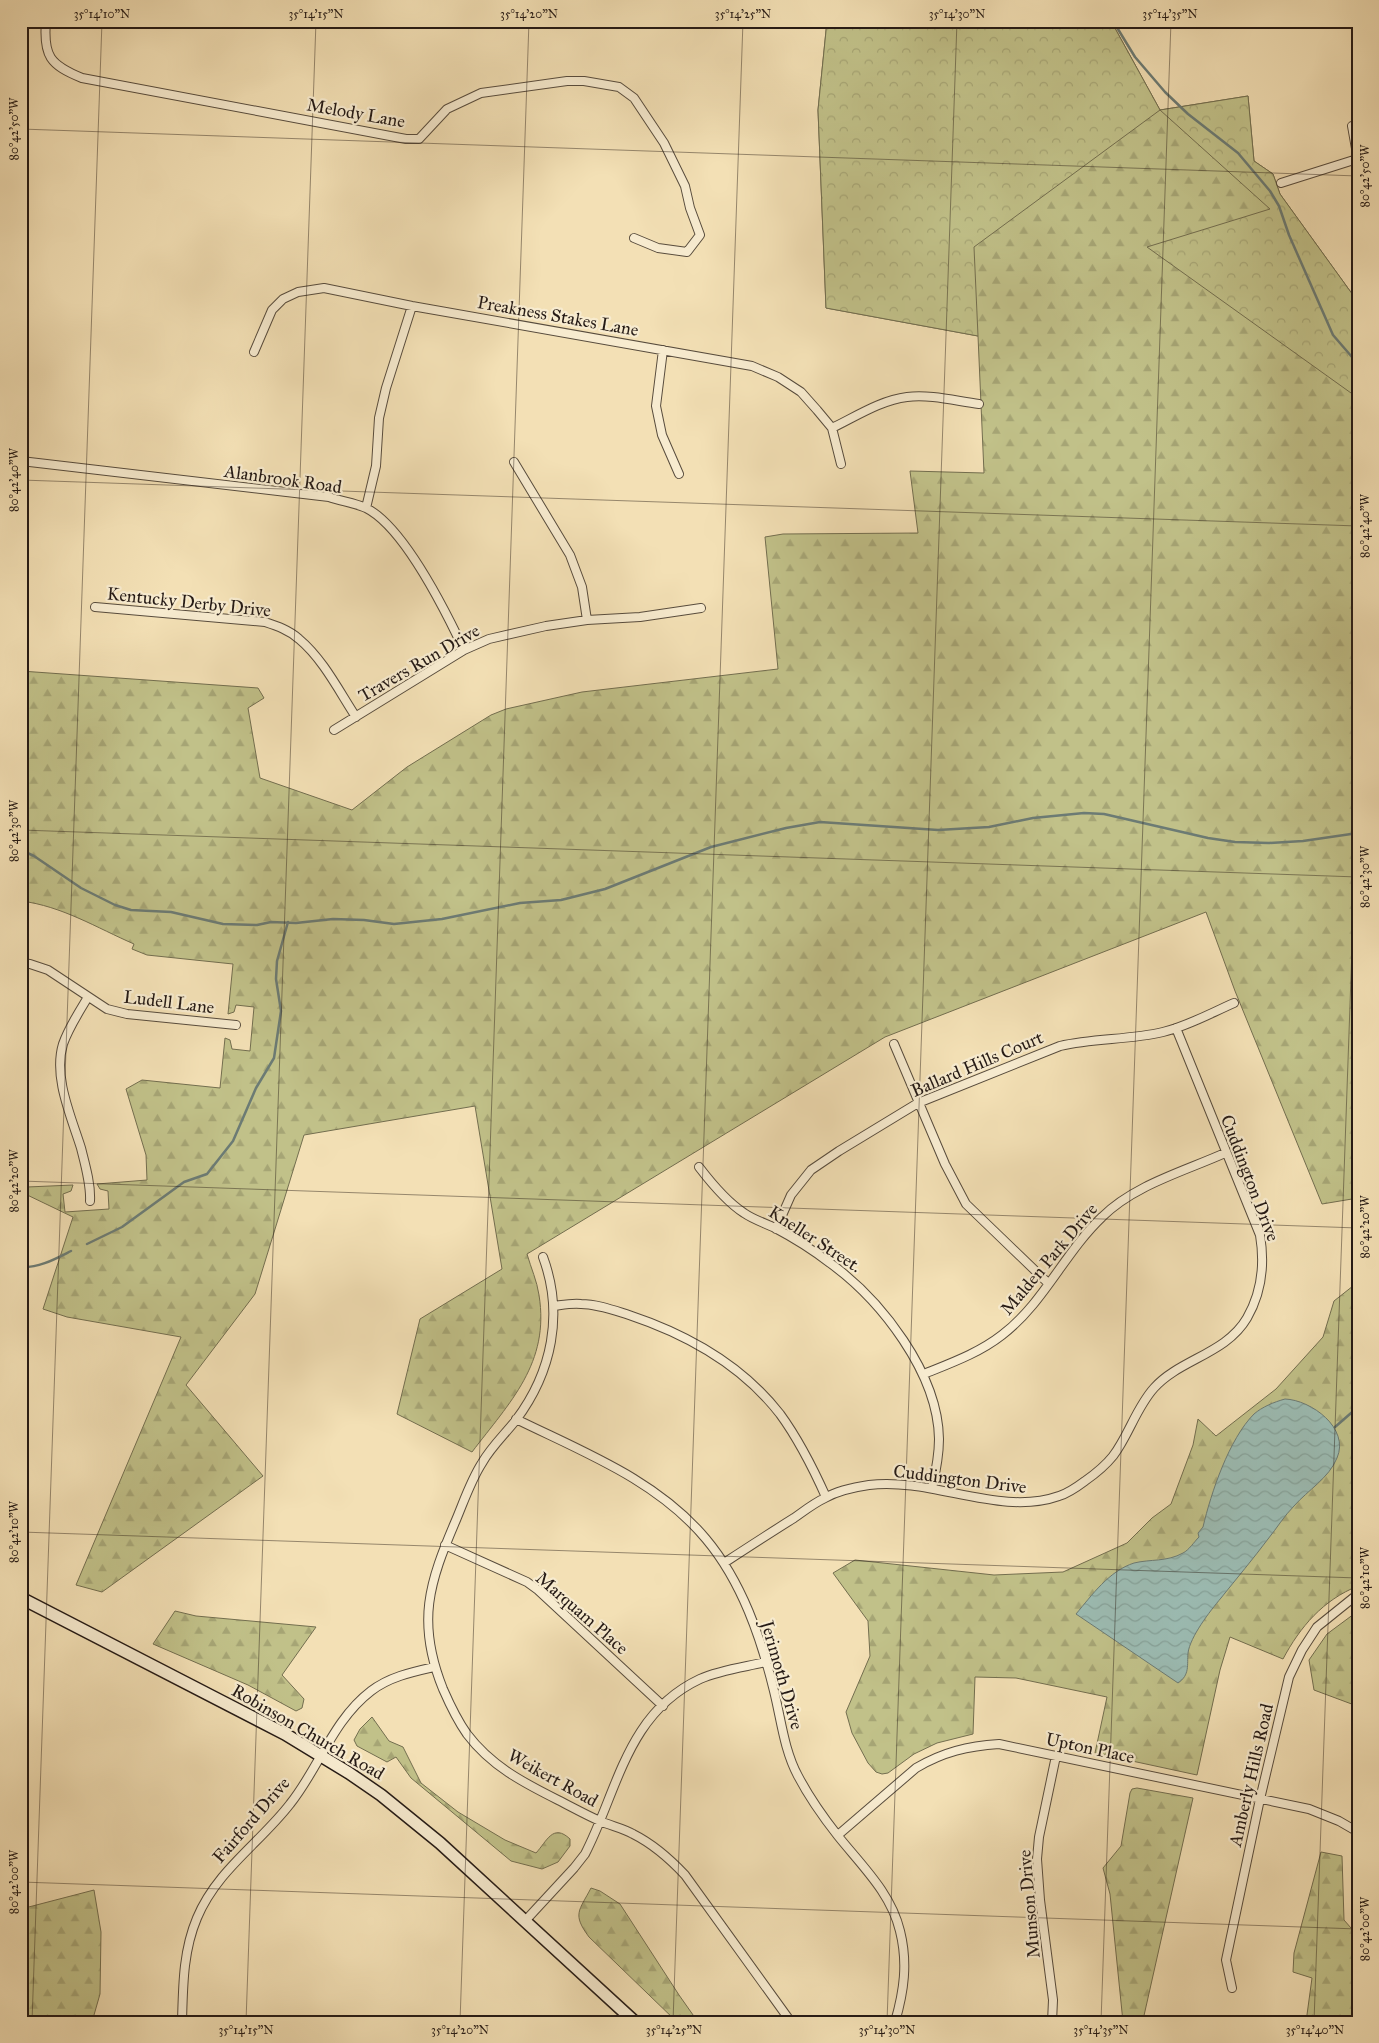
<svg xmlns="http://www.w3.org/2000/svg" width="1379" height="2043" viewBox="0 0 1379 2043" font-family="'IM FELL Great Primer',serif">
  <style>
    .forest { fill: url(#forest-firs); stroke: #736e4f }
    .park { fill: url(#park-crowns); stroke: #736e4f }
    .water { fill: url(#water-waves); stroke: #6c7b74 }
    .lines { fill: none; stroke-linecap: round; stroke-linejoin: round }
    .stream { stroke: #6c7b74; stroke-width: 2.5 }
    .street-casing { stroke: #584c3d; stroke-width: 10 }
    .secondary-casing { stroke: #251a15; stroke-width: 14 }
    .street { stroke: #f7ebcf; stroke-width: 8 }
    .secondary { stroke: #f7ebcf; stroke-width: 11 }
    .ticks { fill: none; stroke: #251a15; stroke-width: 1; stroke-opacity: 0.45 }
    .labels { text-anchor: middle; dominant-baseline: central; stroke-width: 4.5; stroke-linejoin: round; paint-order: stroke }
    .street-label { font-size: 18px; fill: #251a15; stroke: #f7ebcf }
    .neatline { fill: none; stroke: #251a15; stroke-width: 2 }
    .ticks-label { font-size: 12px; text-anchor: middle; fill: #251a15 }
  </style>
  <defs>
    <pattern id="forest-firs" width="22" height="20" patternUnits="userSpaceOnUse" patternTransform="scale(1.25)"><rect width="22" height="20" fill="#c1c189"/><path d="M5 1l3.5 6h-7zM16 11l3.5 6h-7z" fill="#a6a575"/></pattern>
    <pattern id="park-crowns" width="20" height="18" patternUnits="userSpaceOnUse" patternTransform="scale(1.25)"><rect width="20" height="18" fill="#c1c189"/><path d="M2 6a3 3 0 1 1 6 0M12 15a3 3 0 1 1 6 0" fill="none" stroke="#a6a575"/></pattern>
    <pattern id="water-waves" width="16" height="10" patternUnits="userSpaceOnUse" patternTransform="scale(1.25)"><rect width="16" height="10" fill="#9cbcb3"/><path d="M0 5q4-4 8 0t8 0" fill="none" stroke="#86a199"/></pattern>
  </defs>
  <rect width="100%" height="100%" fill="#f3e0b5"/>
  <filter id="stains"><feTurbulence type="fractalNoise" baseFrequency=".004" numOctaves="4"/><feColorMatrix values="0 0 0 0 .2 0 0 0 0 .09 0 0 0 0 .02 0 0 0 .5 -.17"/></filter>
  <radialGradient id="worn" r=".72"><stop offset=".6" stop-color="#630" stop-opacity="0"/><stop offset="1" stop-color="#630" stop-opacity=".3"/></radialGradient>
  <!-- forest -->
  <path class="forest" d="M827,21h284l49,89 88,-14 6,65 19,13 7,20 78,108v896l-36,6 -87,-213 -29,-79 -321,125 -358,217c4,14 10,27 12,41 11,68 -29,107 -67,157l-75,-38 23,-95 82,-50 -27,-163 -171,29 -49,159 -69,91 77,91 -161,116 -26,-7 105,-248 -114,-20 -24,-8 30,-92 -52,-25v-9l6,4 46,-2 -2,6 -8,3 2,18 44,-3 -1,-18 -8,-2 -3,-5 50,-4 -1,-25 -20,-66 16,-9 78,8 5,-50 5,2 2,9 18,2 4,-44 -18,-2 -2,7 -6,2 5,-50 -86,-9 -15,-6 2,-5c-37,-16 -72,-38 -113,-43v-230l237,17 6,10 -16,10 12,70 92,32 55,-43 84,-52 15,-6 76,-17 196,-23 -13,-132 18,-3 135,-1 -8,-62 74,2 -6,-137 -152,-28 -8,-198z
    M1358,1282v304c-35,14 -58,41 -75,73l-53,-22 -10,33 -23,105 -102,-22 12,-56 -91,-19 -41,-1 -2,57 -36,9 -23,11 -26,19 -6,1 -6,-2 -8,-9 -16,-30 -6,-21 24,-56 -2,-35 -35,-48 22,-13 139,15 69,-3 64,-29 25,-25 19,-14 22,-59 5,-26 18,17 60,-47 47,-52 11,-36z
    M175,1611l21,5 120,11 -34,48 22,24 -2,9 -6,3 -48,-26 -95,-41z
    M1358,1611v97l-1,-2 -43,-16 -5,-30 18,-26z
    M372,1717l17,24 14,6 18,36 37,29 47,28 31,13c11,-12 17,-30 34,-14v7l-12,16 -16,7 -31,-8 -100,-83 -15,-21 -9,5 -30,-16 -3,-6 6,-11z
    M1137,1788l56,10 -50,222 2,2h-22l-13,-128 -7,-26 18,-22 9,-53 2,-4z
    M1321,1852l21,4 2,64 14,16v86h-52l6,-44 -19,-6 1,-19z
    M591,1888l9,3 20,13 59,91 19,27h-21l-88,-85c-17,-23 -10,-26 2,-49z
    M94,1890l7,42 -1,62 -8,28h-71v-113z"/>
  <!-- park -->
  <path class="park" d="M827,21h284l49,89 88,-14 6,65 19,13 7,20 78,108v96l-211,-151 123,-38 -110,-99 -186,137 4,89 -152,-28 -8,-198z"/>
  <!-- water -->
  <path class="water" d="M1285,1399c26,1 65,29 52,59 -8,20 -29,32 -43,48 -10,10 -17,22 -26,33 -15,20 -31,39 -47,59 -11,13 -31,39 -33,55 -1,12 2,22 -10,30l-102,-69c16,-19 33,-43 58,-51 16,-4 33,-1 49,-10 6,-3 11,-11 16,-16l-1,-4 5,-6c8,-34 26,-88 51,-113 8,-7 20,-12 31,-15z"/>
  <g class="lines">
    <!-- stream -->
    <path class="stream" d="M1113,21l22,36 30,35 23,22 50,39 32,38 9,15 10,29 44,100 25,29
      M21,850l13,6 47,32 34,17 16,5 40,2 52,12 34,1 14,-3 25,1 37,-4 31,1 30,4 48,-5 78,-16 41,-3 44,-11 106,-42 75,-19 34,-6 118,8 51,-3 44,-9 51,-5 20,1 104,24 27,4 34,1 34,-2 55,-8
      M87,1244l35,-17 62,-45 23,-8 26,-33 23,-53 18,-30 7,-47 -5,-32 1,-18 11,-39
      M21,1267c18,1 34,-8 50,-16
      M1335,1427l23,-20"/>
    <defs>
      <path id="street" d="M46,21c-3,35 4,44 36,57l324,61h13l28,-30 34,-16 86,-12h17l35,6 15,11 30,45 21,43 5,22 10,27 -13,17 -29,-4 -24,-10
        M1352,126l6,34
        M1281,183l76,-24
        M663,350l-7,56 6,29 17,39
        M254,352l18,-42 11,-11 15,-7 26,-4 88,18 340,60 26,11 23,15 16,18 15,18 9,36
        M832,428c23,-11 49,-28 75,-31 23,-3 49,4 72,7
        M21,461l308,36c11,4 26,6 37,11 38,19 80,104 98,142
        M514,462l56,93 12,32 5,33
        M366,508l10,-42 3,-48 7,-30 26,-82
        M95,607l170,15c12,4 24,8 34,17 24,20 40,52 57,78
        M334,730l130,-80 25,-11 57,-13 41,-6 53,-3 61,-9
        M21,963l9,1 18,6 59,39 20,5 109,11
        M88,997c-9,15 -19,30 -25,47 -10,33 8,72 18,104 4,16 10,36 9,53
        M894,1044l51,120 21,40 82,79
        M699,1167c13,17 28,35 45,46 10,7 21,10 31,15 19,10 38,22 55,35 51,37 108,110 109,176 0,16 -3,32 -7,49
        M776,1229l15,-34 20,-25 28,-19 79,-48 142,-57c34,-8 70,-6 103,-14 25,-6 48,-19 71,-29
        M543,1257c21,57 9,115 -27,163 -11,14 -25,27 -34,43 -11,17 -18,38 -26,57 -27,63 -40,102 -13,169 7,16 14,31 24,45 24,32 57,49 91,66 14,7 28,15 42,21 11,5 23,7 33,13 20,10 37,25 52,41l106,147
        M554,1306c8,-1 18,-3 27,-2 16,0 32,6 48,11 57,19 113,50 151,99 19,26 33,54 46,83
        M924,1374c27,-11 55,-21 78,-39 41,-31 63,-83 100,-118 32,-32 83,-46 123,-64
        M516,1419c67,33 141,61 190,120 36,43 55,99 68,152 7,28 10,59 24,85 11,21 25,41 40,60 24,30 53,57 62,95 8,32 4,60 -5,91
        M445,1545l82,37 11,8 125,116
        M724,1563c23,-15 46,-30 70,-45 10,-7 20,-15 31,-20 12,-7 30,-11 44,-13 63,-8 131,32 190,11 10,-3 18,-9 26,-15 10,-7 20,-15 28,-25 16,-21 23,-48 41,-68 26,-29 72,-34 93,-70 15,-26 18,-53 13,-83l-84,-207
        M838,1835l78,-67c27,-16 52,-22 83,-24l310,65 30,12 19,11
        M525,1921l49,-53 11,-14c33,-64 42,-141 115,-175 20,-9 45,-12 66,-17
        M1232,1988l-6,-28 34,-161 29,-122 13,-27 15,-23 41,-33
        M182,2022c1,-36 1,-71 15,-104 20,-48 63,-75 93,-114 29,-36 43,-84 81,-113 18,-14 41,-19 63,-24
        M1052,2022l1,-22 -13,-100 -3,-41 2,-22 17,-81"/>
      <path id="secondary" d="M21,1598l264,136 64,39 32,22 59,48 195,179"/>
    </defs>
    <!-- street casing -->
    <use href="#street" class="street-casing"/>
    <!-- secondary casing -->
    <use href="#secondary" class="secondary-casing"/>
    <!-- street -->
    <use href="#street" class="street"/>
    <!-- secondary -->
    <use href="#secondary" class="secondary"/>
  </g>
  <!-- ticks -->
  <path class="ticks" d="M21,129l1337,47M21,480l1337,46M21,830l1337,47M21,1181l1337,47M21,1532l1337,46M21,1882l1337,47M32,2022l70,-2001M246,2022l70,-2001M460,2022l69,-2001M673,2022l70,-2001M887,2022l70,-2001M1101,2022l70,-2001M1314,2022l44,-1243"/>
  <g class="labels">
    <!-- street labels -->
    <g class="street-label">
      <text transform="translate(356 113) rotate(10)">Melody Lane</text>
      <text transform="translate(558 316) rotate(10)">Preakness Stakes Lane</text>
      <text transform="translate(283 479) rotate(8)">Alanbrook Road</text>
      <text transform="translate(189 602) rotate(6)">Kentucky Derby Drive</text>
      <text transform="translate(419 663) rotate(-30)">Travers Run Drive</text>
      <text transform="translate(169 1002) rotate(7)">Ludell Lane</text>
      <text transform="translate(977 1064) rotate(-23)">Ballard Hills Court</text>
      <text transform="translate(1250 1178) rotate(69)">Cuddington Drive</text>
      <text transform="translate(815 1239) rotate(33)">Kneller Street.</text>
      <text transform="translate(1049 1259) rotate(-50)">Malden Park Drive</text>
      <text transform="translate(960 1479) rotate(7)">Cuddington Drive</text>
      <text transform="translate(582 1613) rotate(41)">Marquam Place</text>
      <text transform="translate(782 1675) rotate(74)">Jerimoth Drive</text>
      <text transform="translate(308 1732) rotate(30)">Robinson Church Road</text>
      <text transform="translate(1090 1748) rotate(12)">Upton Place</text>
      <text transform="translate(1251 1775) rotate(-77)">Amberly Hills Road</text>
      <text transform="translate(553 1778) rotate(29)">Weikert Road</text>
      <text transform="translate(251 1820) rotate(-49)">Fairford Drive</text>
      <text transform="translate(1029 1904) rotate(-95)">Munson Drive</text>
    </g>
  </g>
  <!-- margin -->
  <rect width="1379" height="2043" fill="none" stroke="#f3e0b5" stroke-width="55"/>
  <rect x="28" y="28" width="1324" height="1988" class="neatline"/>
  <g class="ticks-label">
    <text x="102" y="18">35°14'10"N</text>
    <text x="316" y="18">35°14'15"N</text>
    <text x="529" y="18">35°14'20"N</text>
    <text x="743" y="18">35°14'25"N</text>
    <text x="957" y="18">35°14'30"N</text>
    <text x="1170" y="18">35°14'35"N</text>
    <text transform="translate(14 129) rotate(-90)" y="4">80°42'50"W</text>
    <text transform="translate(1365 176) rotate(-90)" y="4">80°42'50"W</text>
    <text transform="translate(14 480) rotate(-90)" y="4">80°42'40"W</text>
    <text transform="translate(1365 526) rotate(-90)" y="4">80°42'40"W</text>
    <text transform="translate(14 831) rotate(-90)" y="4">80°42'30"W</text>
    <text transform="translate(1365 877) rotate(-90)" y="4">80°42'30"W</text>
    <text transform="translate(14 1181) rotate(-90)" y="4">80°42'20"W</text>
    <text transform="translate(1365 1227) rotate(-90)" y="4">80°42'20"W</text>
    <text transform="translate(14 1532) rotate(-90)" y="4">80°42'10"W</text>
    <text transform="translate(1365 1578) rotate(-90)" y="4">80°42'10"W</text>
    <text transform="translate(14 1882) rotate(-90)" y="4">80°42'00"W</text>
    <text transform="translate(1365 1929) rotate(-90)" y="4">80°42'00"W</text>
    <text x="246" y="2034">35°14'15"N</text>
    <text x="460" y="2034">35°14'20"N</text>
    <text x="674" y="2034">35°14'25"N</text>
    <text x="887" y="2034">35°14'30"N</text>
    <text x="1101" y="2034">35°14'35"N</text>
    <text x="1315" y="2034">35°14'40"N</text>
  </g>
  <rect width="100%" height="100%" filter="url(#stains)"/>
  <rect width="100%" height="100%" fill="url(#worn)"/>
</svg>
